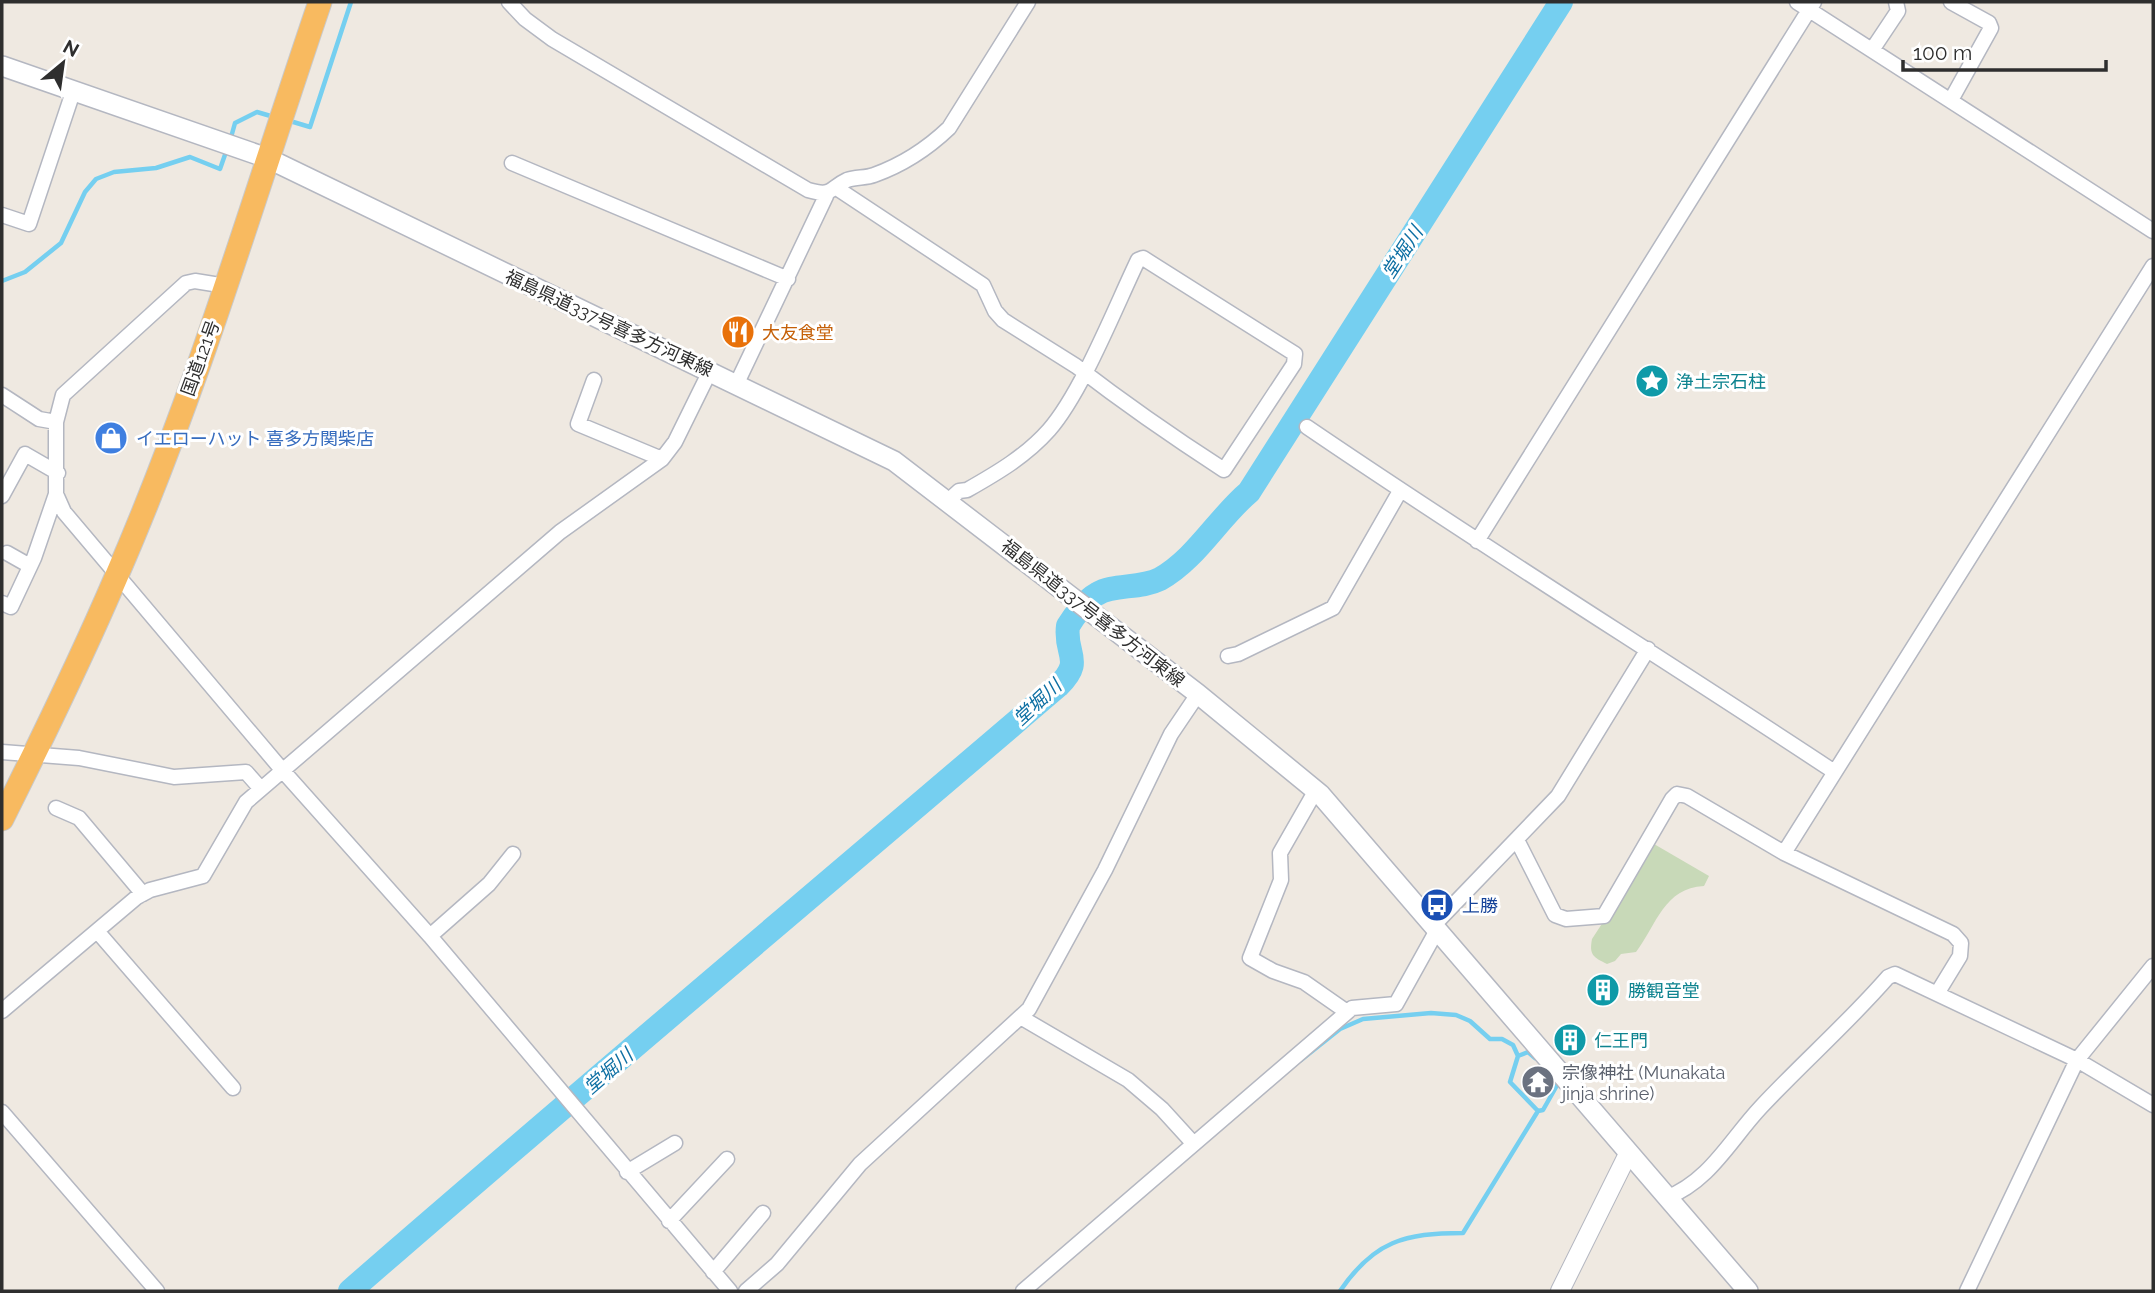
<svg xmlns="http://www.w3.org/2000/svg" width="2155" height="1293" viewBox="0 0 2155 1293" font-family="Raleway,'Noto Sans JP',sans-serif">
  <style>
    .cemetery { fill: #c8d9b8 }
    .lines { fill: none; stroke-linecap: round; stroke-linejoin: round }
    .stream { stroke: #75cff0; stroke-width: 4.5 }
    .river { stroke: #75cff0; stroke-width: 24 }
    .minor-casing { stroke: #b4b7c1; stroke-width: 17 }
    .tertiary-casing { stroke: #b4b7c1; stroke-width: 20 }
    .secondary-casing { stroke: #b4b7c1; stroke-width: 22 }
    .trunk-casing { stroke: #c9c9c9; stroke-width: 25 }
    .minor { stroke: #fff; stroke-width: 14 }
    .tertiary { stroke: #fff; stroke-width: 18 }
    .secondary { stroke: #fff; stroke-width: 19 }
    .trunk { stroke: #f8ba60; stroke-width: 23 }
    .labels { text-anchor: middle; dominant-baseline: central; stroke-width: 6; stroke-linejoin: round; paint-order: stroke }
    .street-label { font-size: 18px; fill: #2e2e2e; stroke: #fff }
    .food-label { font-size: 18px; fill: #c56008; stroke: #fff; text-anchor: start }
    .culture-label { font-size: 18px; fill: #0d838f; stroke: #fff; text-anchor: start }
    .shop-label { font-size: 18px; fill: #366cbe; stroke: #fff; text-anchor: start }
    .transit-label { font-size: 18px; fill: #164399; stroke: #fff; text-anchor: start }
    .worship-label { font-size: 18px; fill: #5b616d; stroke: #fff; text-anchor: start }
    .water-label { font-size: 19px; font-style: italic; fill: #0d6fa3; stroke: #fff }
  </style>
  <rect width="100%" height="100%" fill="#efe9e1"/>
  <!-- cemetery -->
  <path class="cemetery" d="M1654,844l55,32 -5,10c-40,2 -47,38 -68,66l-15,2 -6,7 -8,3c-14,-7 -18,-9 -15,-25z"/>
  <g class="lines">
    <!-- stream -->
    <path class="stream" d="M290,121l20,6 41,-125
      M230,141l5,-18 22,-11 17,5
      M2,281l23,-9 36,-29 24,-51 11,-13 18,-7 42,-4 34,-11 30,12 7,-20
      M1518,1056l10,-4 7,6
      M1301,1060l39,-31 23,-10 68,-6 25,2 14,6 20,18h12l11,6 5,11 -8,26 28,29 5,-1 17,-30
      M1340,1291c34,-50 65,-58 123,-58l75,-122"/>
    <!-- river -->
    <path class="river" d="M350,1291c234,-204 472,-403 708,-605 27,-26 6,-31 10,-60 6,-10 18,-26 29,-32 16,-10 43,-5 63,-15 36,-20 58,-61 89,-87l312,-490"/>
    <defs>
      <path id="minor" d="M509,2l16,17 27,20 256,151c25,7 20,-1 39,-10 9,-3 19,-2 27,-5 28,-10 54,-27 75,-47l79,-126
        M1797,2l356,229
        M1951,2l38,21 2,5 -40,72
        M1872,50l26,-39 -2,-9
        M512,163l276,116
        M838,189l145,96 12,26 8,9 73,46c48,37 97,71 148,104l70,-106 1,-10 -152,-96 -5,2c-23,48 -56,132 -89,170 -23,26 -52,43 -82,60l-8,1 -11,10
        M2,215l27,9 44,-132
        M226,286l-31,-5 -9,2 -123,112 -7,27v72l8,18 219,259 147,165 300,355
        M594,380l-16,44 84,35
        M737,383l89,-187 -2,-2
        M2,395l37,24 17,3
        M1307,427c173,118 352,229 526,344
        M2,496l23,-42 33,19
        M1477,541l337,-539
        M7,553l23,13
        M2,603l9,4 23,-49 22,-64
        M1228,656l10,-2 95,-46 67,-117
        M2,752l77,6 95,19 72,-5 15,17
        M1316,790l-36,63 1,27 -31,78 23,13 31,11 43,30
        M56,808l23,10 64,76
        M1517,840l38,75 11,4 38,-3 68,-117 5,-5 10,2 97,57 169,81 8,9 -1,13 -22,36
        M1784,853l369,-587
        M1433,926l125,-130 90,-147
        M97,931l136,157
        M430,936l59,-52 24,-30
        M2,1011l135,-114 13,-7 53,-14 43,-74 314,-270 102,-73 13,-17 35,-71
        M1022,1018l106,62 34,29 31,34
        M2,1112l155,179
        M627,1172l48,-29
        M1666,1198c44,-17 64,-58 95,-91 41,-44 87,-84 127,-130l7,-3 182,86 76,45
        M669,1221l58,-62
        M713,1272l50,-59
        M746,1291l31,-27 83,-100 169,-155 76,-139 66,-136 27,-40
        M1023,1291l329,-283 44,-4 40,-72
        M1967,1291l110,-231 76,-94"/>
      <path id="tertiary" d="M1560,1291l68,-137"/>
      <path id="secondary" d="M2,66l265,92 627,303 304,233 122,100 428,497"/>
      <path id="trunk" d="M2,819c40,-80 80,-162 115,-244 81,-186 138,-382 203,-573"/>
    </defs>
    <!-- minor casing -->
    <use href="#minor" class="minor-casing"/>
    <!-- tertiary casing -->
    <use href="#tertiary" class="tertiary-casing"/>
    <!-- secondary casing -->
    <use href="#secondary" class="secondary-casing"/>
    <!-- trunk casing -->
    <use href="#trunk" class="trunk-casing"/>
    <!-- minor -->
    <use href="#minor" class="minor"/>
    <!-- tertiary -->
    <use href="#tertiary" class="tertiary"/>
    <!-- secondary -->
    <use href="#secondary" class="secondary"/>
    <!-- trunk -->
    <use href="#trunk" class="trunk"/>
  </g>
  <!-- icons -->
  <defs>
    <symbol id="restaurant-disc" viewBox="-11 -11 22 22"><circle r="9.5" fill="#e8710a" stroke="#fff"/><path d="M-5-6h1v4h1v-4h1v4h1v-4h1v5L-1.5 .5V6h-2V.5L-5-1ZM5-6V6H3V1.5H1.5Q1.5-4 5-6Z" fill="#fff"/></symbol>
    <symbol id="sight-disc" viewBox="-11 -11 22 22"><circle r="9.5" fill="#0f9aa8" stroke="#fff"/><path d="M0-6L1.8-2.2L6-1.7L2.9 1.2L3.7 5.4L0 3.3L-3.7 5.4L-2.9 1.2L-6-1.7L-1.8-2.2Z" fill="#fff"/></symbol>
    <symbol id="shop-disc" viewBox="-11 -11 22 22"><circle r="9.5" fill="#3f7fe0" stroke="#fff"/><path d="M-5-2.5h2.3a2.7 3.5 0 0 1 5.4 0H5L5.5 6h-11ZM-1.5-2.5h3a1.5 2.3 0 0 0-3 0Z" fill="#fff"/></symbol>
    <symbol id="bus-disc" viewBox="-11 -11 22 22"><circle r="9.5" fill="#1a4fb4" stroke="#fff"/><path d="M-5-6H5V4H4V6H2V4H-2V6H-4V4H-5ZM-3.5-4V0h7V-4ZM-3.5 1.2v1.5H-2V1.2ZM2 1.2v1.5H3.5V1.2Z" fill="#fff"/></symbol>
    <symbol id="building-disc" viewBox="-11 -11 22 22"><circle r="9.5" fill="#0f9aa8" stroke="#fff"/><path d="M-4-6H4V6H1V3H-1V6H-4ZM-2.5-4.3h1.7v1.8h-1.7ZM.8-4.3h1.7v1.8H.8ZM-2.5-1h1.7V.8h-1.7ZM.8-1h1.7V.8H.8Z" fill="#fff"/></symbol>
    <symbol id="temple-disc" viewBox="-11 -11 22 22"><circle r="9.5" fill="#6b7280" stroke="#fff"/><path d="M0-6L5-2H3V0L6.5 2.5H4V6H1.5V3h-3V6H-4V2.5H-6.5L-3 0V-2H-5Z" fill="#fff"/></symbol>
  </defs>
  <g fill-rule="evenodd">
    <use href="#restaurant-disc" x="719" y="313" width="38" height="38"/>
    <use href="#sight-disc" x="1633" y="362" width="38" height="38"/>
    <use href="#shop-disc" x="92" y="419" width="38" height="38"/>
    <use href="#bus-disc" x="1418" y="886" width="38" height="38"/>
    <use href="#building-disc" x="1584" y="971" width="38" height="38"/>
    <use href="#building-disc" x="1551" y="1021" width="38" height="38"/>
    <use href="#temple-disc" x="1519" y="1063" width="38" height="38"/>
  </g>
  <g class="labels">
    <!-- street labels -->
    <g class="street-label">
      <text transform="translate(609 323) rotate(25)">福島県道337号喜多方河東線</text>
      <text transform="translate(200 358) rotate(-70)">国道121号</text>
      <text transform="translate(1093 613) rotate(38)">福島県道337号喜多方河東線</text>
    </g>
    <!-- food labels -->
    <g class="food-label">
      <text x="762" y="332">大友食堂</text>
    </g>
    <!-- culture labels -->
    <g class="culture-label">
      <text x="1676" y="381">浄土宗石柱</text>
      <text x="1628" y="990">勝観音堂</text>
      <text x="1594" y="1040">仁王門</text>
    </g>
    <!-- shop labels -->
    <g class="shop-label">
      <text x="136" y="438">イエローハット 喜多方関柴店</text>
    </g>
    <!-- transit labels -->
    <g class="transit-label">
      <text x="1462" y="905">上勝</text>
    </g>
    <!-- worship labels -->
    <g class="worship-label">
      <text x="1562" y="1072">宗像神社 (Munakata<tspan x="1562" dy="21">jinja shrine)</tspan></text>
    </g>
    <!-- water labels -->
    <g class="water-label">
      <text transform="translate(1402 252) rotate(-57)">堂堀川</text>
      <text transform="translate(1037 702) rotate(-43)">堂堀川</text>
      <text transform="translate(608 1071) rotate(-41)">堂堀川</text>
    </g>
  </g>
  <!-- border -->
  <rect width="2155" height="1293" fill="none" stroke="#2e2e2e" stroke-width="7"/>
  <!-- north arrow -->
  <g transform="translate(63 63) rotate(29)" stroke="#ffffff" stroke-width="5" paint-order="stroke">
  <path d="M0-5L12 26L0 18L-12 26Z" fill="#2e2e2e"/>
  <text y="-10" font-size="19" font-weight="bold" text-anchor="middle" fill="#2e2e2e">N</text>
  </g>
  <!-- scale -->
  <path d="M1903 60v10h203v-10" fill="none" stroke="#2e2e2e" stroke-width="3.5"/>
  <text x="1913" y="60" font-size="21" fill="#2e2e2e" stroke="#ffffff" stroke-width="5" paint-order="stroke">100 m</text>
</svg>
